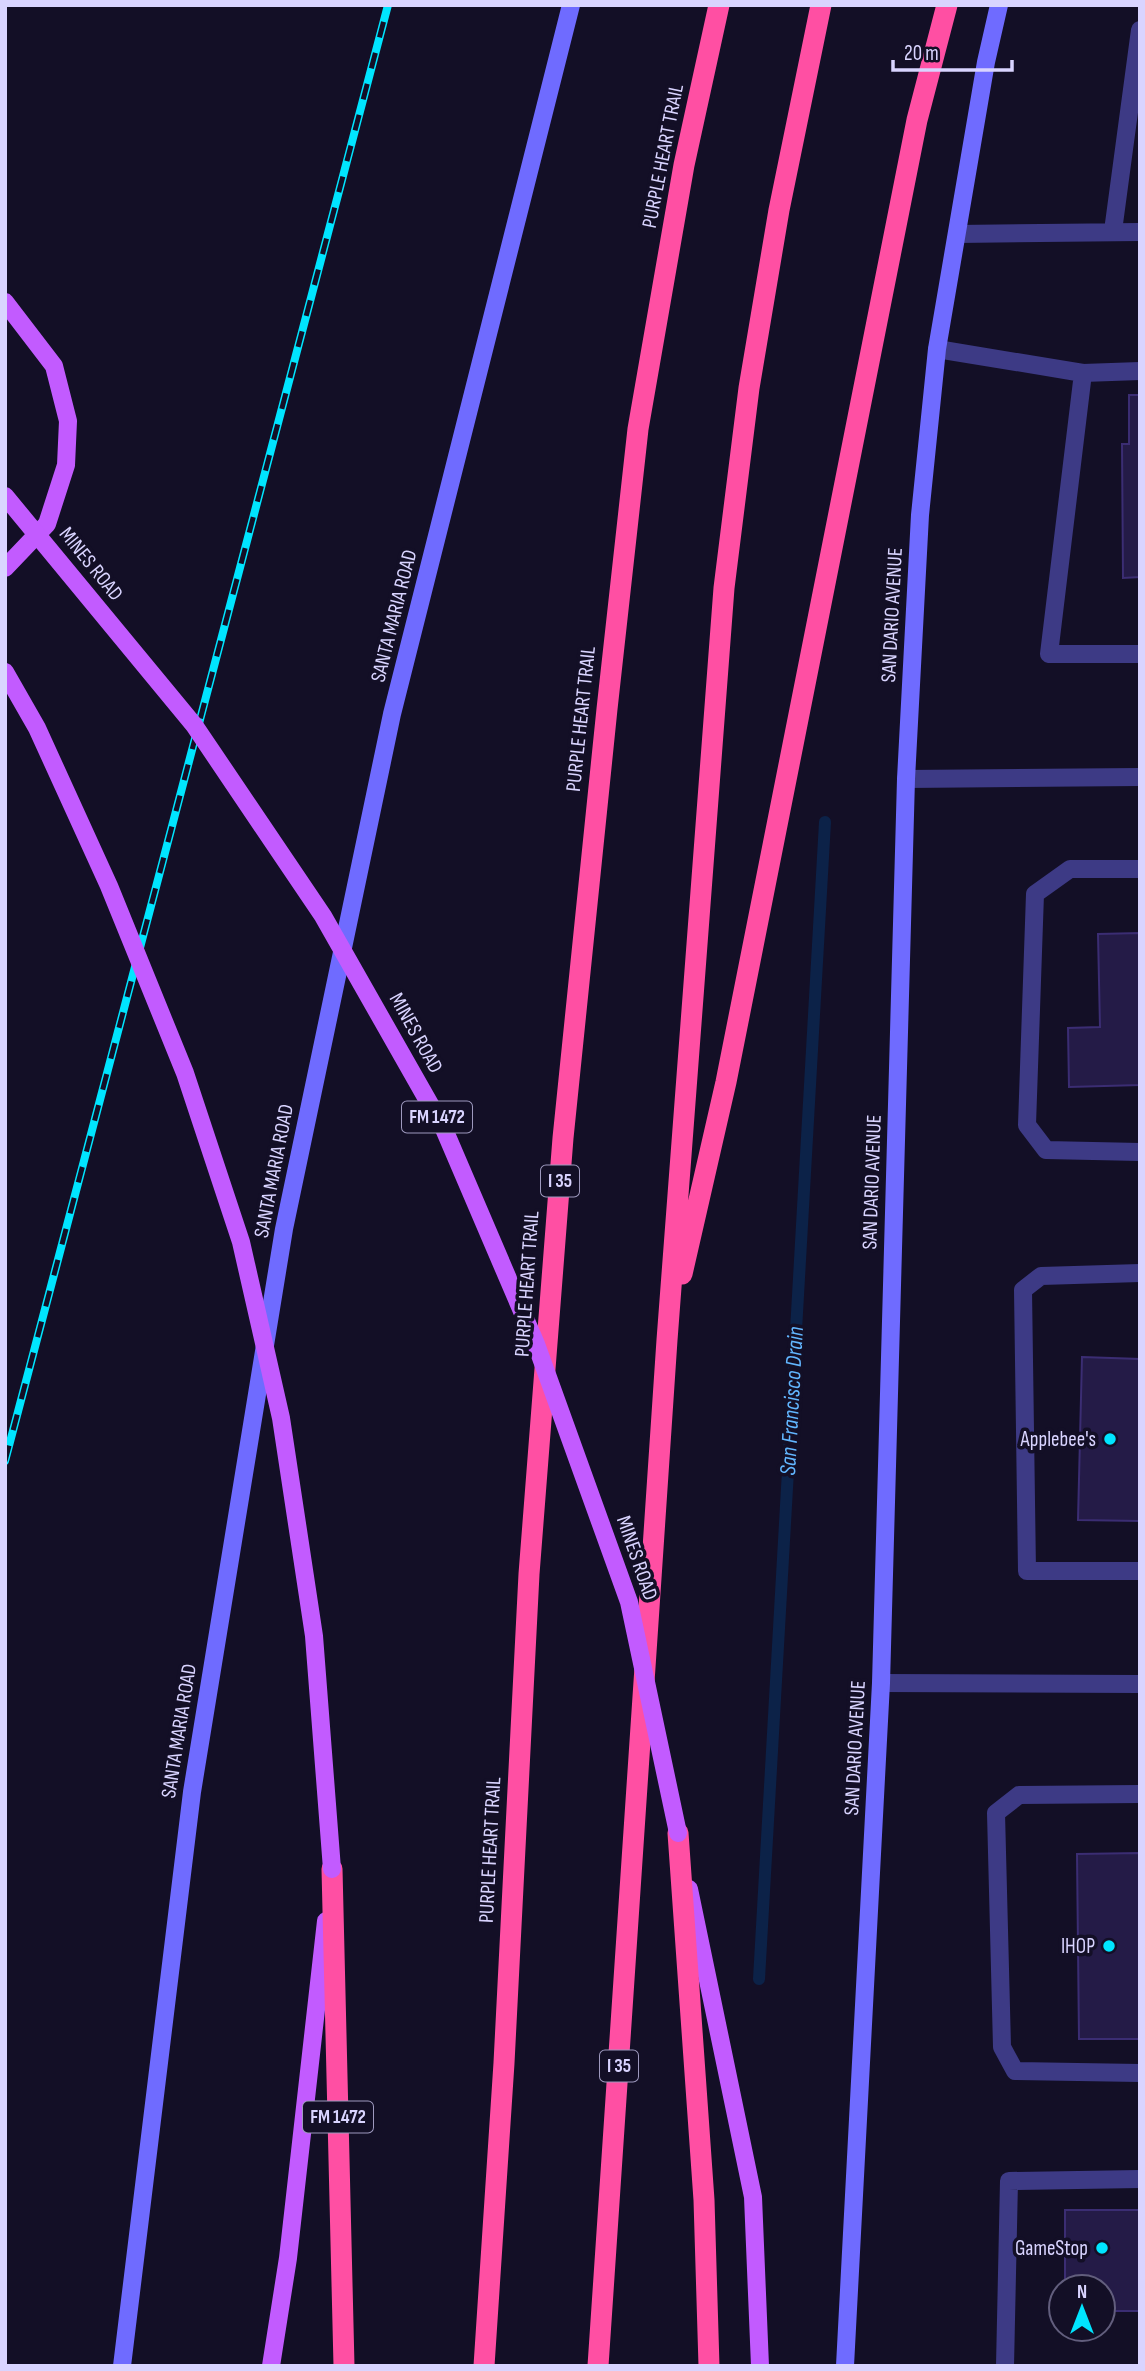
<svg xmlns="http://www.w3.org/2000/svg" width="1145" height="2371" viewBox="0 0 1145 2371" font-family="'Sofia Sans Condensed',sans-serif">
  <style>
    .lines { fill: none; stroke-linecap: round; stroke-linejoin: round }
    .stream { stroke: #0c2248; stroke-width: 12 }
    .building { fill: #241b47; stroke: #3b2d73; stroke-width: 2 }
    .lane { stroke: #3d3a85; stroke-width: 18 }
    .secondary { stroke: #6f6bff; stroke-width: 18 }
    .primary { stroke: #c25bff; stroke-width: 18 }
    .highway { stroke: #ff4fa3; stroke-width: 21 }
    .rail-casing { stroke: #00e5ff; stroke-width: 8 }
    .rail { stroke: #130f26; stroke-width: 5; stroke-dasharray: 16; stroke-linecap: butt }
    .primary-bridge { stroke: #c25bff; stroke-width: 18 }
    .poi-dot { fill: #00e5ff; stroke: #130f26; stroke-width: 2.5 }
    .labels { text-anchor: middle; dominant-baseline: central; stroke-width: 7; stroke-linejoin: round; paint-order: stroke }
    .shield { fill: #130f26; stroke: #9e99be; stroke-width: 2 }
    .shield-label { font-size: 19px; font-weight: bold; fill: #d9d4ff }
    .street-label { font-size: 21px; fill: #d9d4ff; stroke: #130f26 }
    .poi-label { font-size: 21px; fill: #d9d4ff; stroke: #130f26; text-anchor: end }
    .water-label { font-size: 23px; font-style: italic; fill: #62b6ff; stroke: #130f26 }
  </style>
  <rect width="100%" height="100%" fill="#130f26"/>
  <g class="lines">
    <!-- stream -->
    <path class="stream" d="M759,1979l66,-1157"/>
  </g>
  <!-- building -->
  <path class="building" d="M1129,395h11v182l-17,1 -1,-134h7z
    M1140,933v152l-71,2 -1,-59 32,-1 -2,-93z
    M1082,1357l58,2v162l-62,-1z
    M1140,1853v186h-61l-2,-185z
    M1065,2210h75v101h-37v-24h-38z"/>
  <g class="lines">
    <!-- lane -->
    <path class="lane" d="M1113,231l27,-201
      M957,234l183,-2
      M937,349l146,24 -34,281h91
      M1083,373l57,-2
      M906,779l234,-2
      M1140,869h-70l-35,25 -8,231 19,25 94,2
      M1140,1273l-99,3 -18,14 4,281h113
      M881,1683l259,1
      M1140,1794l-121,1 -23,18 6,234 13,24 125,2
      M1005,2366l4,-185 131,-2"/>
    <!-- secondary -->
    <path class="secondary" d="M122,2366l70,-574 92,-563 108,-515 179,-709
      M845,2366l36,-683 25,-904 14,-264 17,-166 49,-287 13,-57"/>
    <!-- primary -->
    <path class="primary" d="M5,302l49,64 14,55 -2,44 -19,59 -42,44
      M689,1889l64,308 7,169
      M271,2366l17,-108 38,-337"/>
    <!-- highway -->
    <path class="highway" d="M682,1274l44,-192 191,-962 30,-115
      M678,1833l26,367 5,166
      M332,1869l12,497
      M484,2366l20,-303 25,-489 34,-436 44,-429 31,-280 46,-264 35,-160
      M598,2366l69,-1026 57,-752 25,-200 30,-178 42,-205"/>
    <defs>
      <path id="rail" d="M5,1461l383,-1456"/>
    </defs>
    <!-- rail casing -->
    <use href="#rail" class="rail-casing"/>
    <!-- rail -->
    <use href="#rail" class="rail"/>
    <!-- primary-bridge -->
    <path class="primary-bridge" d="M5,496l189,229 129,191 121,213 92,215 93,258 49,231
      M5,672l32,56 72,158 76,187 56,169 40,176 33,218 18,233"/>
  </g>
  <!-- markers -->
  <g class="poi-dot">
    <circle cx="1110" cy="1439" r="7"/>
    <circle cx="1109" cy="1946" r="7"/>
    <circle cx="1102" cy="2248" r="7"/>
  </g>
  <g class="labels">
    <!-- shield labels -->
    <g class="shield">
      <rect x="402" y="1101.5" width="70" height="31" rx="5"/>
      <rect x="541" y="1165.5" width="38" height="31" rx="5"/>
      <rect x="600" y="2050.5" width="38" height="31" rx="5"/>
      <rect x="303" y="2101.5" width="70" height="31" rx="5"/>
    </g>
    <g class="shield-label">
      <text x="437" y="1117">FM 1472</text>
      <text x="560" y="1181">I 35</text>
      <text x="619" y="2066">I 35</text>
      <text x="338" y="2117">FM 1472</text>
    </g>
    <!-- street labels -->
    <g class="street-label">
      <text transform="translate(663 156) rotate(-79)">PURPLE HEART TRAIL</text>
      <text transform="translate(91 564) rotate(51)">MINES ROAD</text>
      <text transform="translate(892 615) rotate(-87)">SAN DARIO AVENUE</text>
      <text transform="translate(394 616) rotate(-76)">SANTA MARIA ROAD</text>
      <text transform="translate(581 719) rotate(-84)">PURPLE HEART TRAIL</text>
      <text transform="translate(416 1033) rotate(61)">MINES ROAD</text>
      <text transform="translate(274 1171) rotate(-79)">SANTA MARIA ROAD</text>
      <text transform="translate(872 1182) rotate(-88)">SAN DARIO AVENUE</text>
      <text transform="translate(527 1284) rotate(-86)">PURPLE HEART TRAIL</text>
      <text transform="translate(637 1558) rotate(71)">MINES ROAD</text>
      <text transform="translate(179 1731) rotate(-81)">SANTA MARIA ROAD</text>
      <text transform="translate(855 1748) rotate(-87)">SAN DARIO AVENUE</text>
      <text transform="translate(490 1850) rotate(-87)">PURPLE HEART TRAIL</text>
    </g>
    <!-- poi labels -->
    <g class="poi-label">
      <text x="1096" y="1439">Applebee's</text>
      <text x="1095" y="1946">IHOP</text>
      <text x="1088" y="2248">GameStop</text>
    </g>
    <!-- water labels -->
    <g class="water-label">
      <text transform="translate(792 1401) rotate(-87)">San Francisco Drain</text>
    </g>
  </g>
  <!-- border -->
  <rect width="1145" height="2371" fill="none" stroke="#d9d4ff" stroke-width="14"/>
  <!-- north arrow -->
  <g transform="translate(1082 2308)"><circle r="33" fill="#130f26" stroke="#625e7d" stroke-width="2"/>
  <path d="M0-5L12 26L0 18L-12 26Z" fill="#00e5ff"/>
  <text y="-10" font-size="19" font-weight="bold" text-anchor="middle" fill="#d9d4ff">N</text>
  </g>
  <!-- scale -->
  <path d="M893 60v10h119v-10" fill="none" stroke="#d9d4ff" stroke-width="3.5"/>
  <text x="904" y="60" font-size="21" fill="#d9d4ff" stroke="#130f26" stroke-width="5" paint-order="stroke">20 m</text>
</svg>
